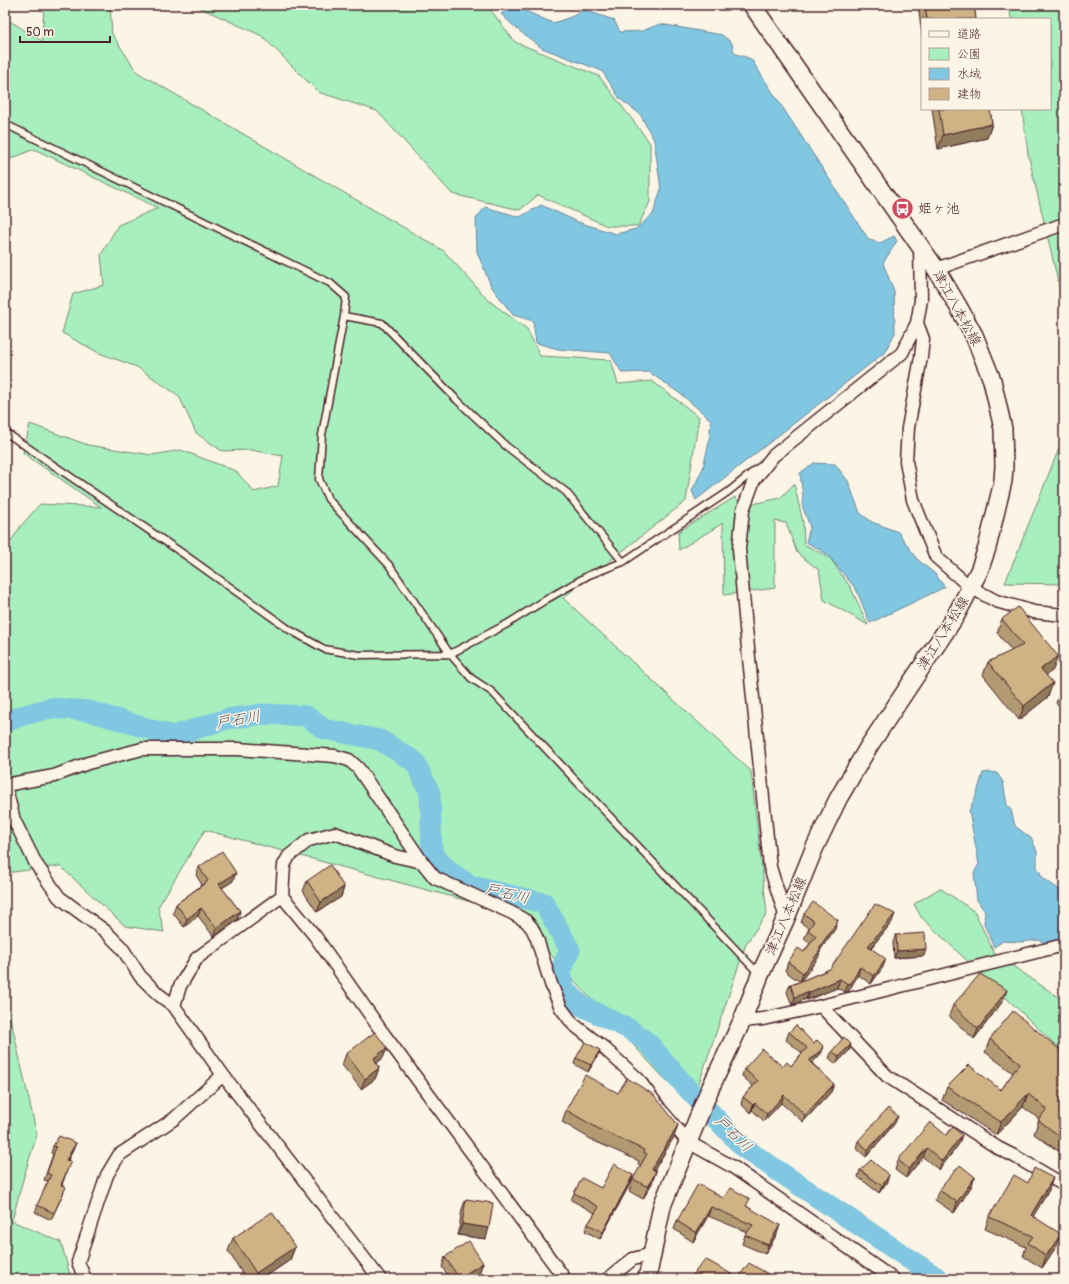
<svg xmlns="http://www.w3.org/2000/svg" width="1069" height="1284" viewBox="0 0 1069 1284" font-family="Pangolin,'Klee One',sans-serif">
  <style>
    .green { fill: #a7efbd; stroke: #788774 }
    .water { fill: #81c7e2; stroke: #6b8499 }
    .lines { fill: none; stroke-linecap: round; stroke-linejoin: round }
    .river { stroke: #81c7e2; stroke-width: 21 }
    .service-casing { stroke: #4a1f2b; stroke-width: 9 }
    .minor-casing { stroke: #4a1f2b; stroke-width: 15 }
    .secondary-casing { stroke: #4a1f2b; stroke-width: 20 }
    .service { stroke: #fcf5e5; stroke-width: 6 }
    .minor { stroke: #fcf5e5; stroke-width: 12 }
    .secondary { stroke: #fcf5e5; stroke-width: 17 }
    .wall { fill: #b29a72; stroke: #4a1f2b }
    .shaded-wall { fill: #917d5d; stroke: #4a1f2b }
    .building { fill: #cfb385; stroke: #4a1f2b }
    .labels { text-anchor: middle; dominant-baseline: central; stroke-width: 3; stroke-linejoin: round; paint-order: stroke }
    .poi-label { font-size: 14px; fill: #4a1f2b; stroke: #fcf5e5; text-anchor: start }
    .street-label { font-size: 14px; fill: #4a1f2b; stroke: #fcf5e5 }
    .water-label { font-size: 15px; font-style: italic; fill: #5a5162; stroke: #fcf5e5 }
  </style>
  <rect width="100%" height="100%" fill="#fcf5e5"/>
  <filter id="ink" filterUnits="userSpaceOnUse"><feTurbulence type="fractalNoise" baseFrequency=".025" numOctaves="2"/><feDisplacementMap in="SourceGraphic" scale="8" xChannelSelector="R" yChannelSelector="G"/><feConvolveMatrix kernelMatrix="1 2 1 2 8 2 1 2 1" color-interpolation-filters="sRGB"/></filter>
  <g filter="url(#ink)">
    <!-- green -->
    <path class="green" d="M44,5h66l2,29 25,38 307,179 44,49 39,29 13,27 71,4 7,24 34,-3 47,36 -13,84 -123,97 188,173 16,142 -21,31 -54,160 -31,-29 -149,-162 -307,-83 -47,77 6,25 -39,-6 -65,-60 -55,7v-322l15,-24 20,-23 61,3 -78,-54 7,-29 58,21 64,10 29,-5 55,21 18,21 24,-6 5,-30 -32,-6 -29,1 -26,-18 -17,-37 -42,-29 -38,-14 -37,-20 11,-39 31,-9 -3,-30 17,-30 40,-17 -124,-59 -25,11 -4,6v-148l37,23z
      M194,5h302l-6,4 25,33 84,34 51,67v59l-12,24h-31l-69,-31 -18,15 -68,-16 -75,-83 -59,-19 -56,-56z
      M1009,5h55v302l-36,-153 -6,-45h28v-90h-39z
      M1064,436v148l-59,-1z
      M794,484l9,38 1,22 26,14 21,30 17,37 -44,-25 -5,-30 -22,-17 -11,-30 -11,-2v67l-51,7 -1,-72 -44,27 -1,-18 57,-35 9,9 36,-8z
      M940,888l35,24 19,41 70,48v52l-143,-136 -7,-13z
      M5,994l32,141 -13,41 -12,45 49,21 10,37h-66z"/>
    <!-- water -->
    <path class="water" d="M512,5l41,18 18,-6 13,-7 30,10 6,12 22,-1 18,-7 62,11 10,8 2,10 17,6 118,181 11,3 14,-7 3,5 -14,22 11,29 1,41 -11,20 -188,147 -4,-9 11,-23 6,-26 2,-22 -29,-25 -33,-23 -27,1 -12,-20 -52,-4 -22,-6 -3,-22 -20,-6 -22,-29 -14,-34 -1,-33 9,-12 35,10 21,-12 37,17 38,12 20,-5 17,-15 8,-25 -7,-49 -14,-26 -20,-15 -18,-28 -60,-23 -25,-19 -16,-15z
      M814,463l21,1 13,17 12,32 12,9 26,10 19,27 18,15 10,13 -75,36 -14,-34 -29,-35 -21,-12 4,-15 -8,-22 1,-9 -3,-23z
      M991,772l6,1 6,9 4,23 4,5 4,16 17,13 5,13v15l6,11 21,15v41l-5,5 -14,4 -6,-3 -18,2 -18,-1 -9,6 -10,-23 1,-12 -8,-12 -3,-27 5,-9 -10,-53 8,-18 6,-20z"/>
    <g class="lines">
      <!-- river -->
      <path class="river" d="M5,722l16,-6 29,-8 39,3 84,25 54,-17 36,-5 43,2 18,13 56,11 35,22 15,31 2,61 18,18 21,14 73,17 26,47 -11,23 7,18 16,15 47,23 19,14 39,45 57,60 195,131"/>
      <defs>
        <path id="service" d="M5,124l325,159 16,14 -2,19 -22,119 -3,44 9,20 61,66 61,89 21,24 21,14 267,282
          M344,316l38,7 75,77 49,46 60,46 57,70
          M5,432l180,123 105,75 34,19 35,6 91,-1 57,-30 40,-25 42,-24 34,-13 105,-70 31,-25"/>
        <path id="minor" d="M936,269l128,-45
          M917,323l6,16 -2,18 -13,71 -2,33 7,39 23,57 34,30 26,14 38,11 30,3
          M5,785l49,-9 34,-13 54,-14h96l97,7 14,4 9,8 64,94 13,16 77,35 14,8 6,7 5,11 14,45 10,24 12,16 31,24 34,31 22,30 28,33 45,25 160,112
          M5,785l9,35 22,44 23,33 46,34 17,17 18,28 18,18 16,12 49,69 157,204
          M422,862l-27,-6 -60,-23 -26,7 -20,16 -5,9 -2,31 33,40 65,93 185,250
          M786,918l-16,-51 -24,-239 -7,-79 4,-39 11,-30 19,-24 129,-103 15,-30 4,-23 -1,-53
          M174,1006l6,-20 17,-28 85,-62
          M821,1006l66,70 111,72 18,9 48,28
          M742,1021l21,-2 58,-13 243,-61
          M85,1279l-7,-17 29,-87 12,-20 55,-36 49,-44
          M608,1279l25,-20 19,-5"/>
        <path id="secondary" d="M647,1279l15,-73 47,-115 33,-70 18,-46 26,-57 28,-69 24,-50 31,-53 86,-129 24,-46 8,-23 16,-67 1,-15 -1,-37 -11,-49 -18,-45 -16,-29 -22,-37 -184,-264"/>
      </defs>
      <!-- service casing -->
      <use href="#service" class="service-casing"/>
      <!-- minor casing -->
      <use href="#minor" class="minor-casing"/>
      <!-- secondary casing -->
      <use href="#secondary" class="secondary-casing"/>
      <!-- service -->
      <use href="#service" class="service"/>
      <!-- minor -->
      <use href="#minor" class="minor"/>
      <!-- secondary -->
      <use href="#secondary" class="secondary"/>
    </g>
    <!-- wall -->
    <path class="wall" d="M918,5h56l2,14h-54v16z
      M932,109h58l2,15 -5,14 -49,11z
      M1002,619l51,51 -7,5 2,22 -29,23 -36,-45 5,-13 24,-11 -15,-18z
      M1064,687v27l-8,-11 5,-14z
      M199,867l34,14 -11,7 18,23 -3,9 -23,17 -16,-21 -14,11 -11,-14 3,-9 26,-19 -6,-10z
      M307,881l37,6 -3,10 -24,15 -14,-21z
      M804,914l31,15 -14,20 -3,9 -17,23 29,-12 62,-47 -21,26 12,19 -12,17 -13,-9 -10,17h-3l-8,-4 -30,12 -1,-1 -14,6 -5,-13 3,-8h4l6,-2 -15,-11 3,-9 16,-10 6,-9 -6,-4 5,-11 -8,-5z
      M896,935l28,21 -30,2 -1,-16z
      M1003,1001l-29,38 -25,-23 4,-11z
      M789,1032l32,22 -9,9 22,21 -3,8 -28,30 -22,-19 -17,18 -12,-11 -2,3 -9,-9 2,-7 10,-11 -11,-10 2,-7 39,-2 8,-1 11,-13 -16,-13z
      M990,1039l74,14v102l-30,-21 5,-15 -16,-12 -27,28 -54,-35 5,-13 54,3 12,-17 -28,-21z
      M387,1048l-4,10 -6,5 2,5 -4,11 -14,10 -19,-24 4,-11z
      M832,1051h17l-13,13 -7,-6z
      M597,1057l-9,15 -14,-8 2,-6z
      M566,1110l108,27 -20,33 2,1 -4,12 -9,16 -14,-8 4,-12 8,-13 -3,-2 1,-3 -45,-20 -32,-19z
      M895,1123l-29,34 -10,-9 2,-7z
      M946,1135l13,9 -20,26 -16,-13 -17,21 -11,-8 3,-10z
      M76,1143l-3,7 -5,10v8l-6,17 1,9 -12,26 -16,-8 13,-31 -4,-1 9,-26 -2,-1 2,-7z
      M860,1170l27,12 -8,11 -21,-16z
      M633,1175l-2,7 -31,57 -15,-8 3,-7 7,-11 -24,-13 3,-7 27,-5z
      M975,1177l-4,10 -17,26 -19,-13 4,-10z
      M1028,1183l21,7 -16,26 23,31 -14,21 -19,-12 3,-9 -41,-18 4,-12z
      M723,1198l24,8 30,28 -12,20 -23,-10 3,-9 2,-3 -39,-16 -15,26 -19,-13 3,-8z
      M466,1199l20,40 -28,-4 4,-26z
      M233,1238l62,9 -5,13 -28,19h-16l-18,-28z
      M445,1257l38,6 -4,10 -9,6h-20l-8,-12z"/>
    <!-- shaded-wall -->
    <path class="shaded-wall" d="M992,124l-5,14 -49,11 5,-14z
      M1058,656l-5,14 -17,13 5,-14z
      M1053,683l-5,14 -29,23 5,-14z
      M236,873l-3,8 -17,11 3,-8z
      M344,887l-3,10 -24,15 4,-10z
      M201,908l-3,8 -14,11 3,-8z
      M240,911l-3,9 -23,17 3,-9z
      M895,914l-3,8 -27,33 3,-9z
      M838,920l-3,9 -14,20 -3,9 -18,24 3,-9 16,-25z
      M926,949l-2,7 -30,2 3,-7z
      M886,959l-3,8 -12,17 3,-8z
      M860,967l-2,8 -10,17h-3l3,-8z
      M840,979l-3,9 -30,12 3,-8z
      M1007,990l-4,11 -29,38 4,-10z
      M809,991l-3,8 -14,6 3,-8z
      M851,1044l-2,7 -13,13 3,-7z
      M824,1047l-3,7 -14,14 2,-7z
      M387,1048l-4,10 -13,10 4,-10z
      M600,1050l-3,7 -9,15 3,-7z
      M379,1068l-4,11 -14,10 4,-10z
      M834,1084l-3,8 -28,30 2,-7z
      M1028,1094l-5,13 -27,28 5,-13z
      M784,1095l-3,8 -17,18 3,-7z
      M755,1103l-3,7 -2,3 3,-8z
      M898,1116l-3,7 -29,34 2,-7z
      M678,1125l-4,12 -26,44 4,-12z
      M962,1135l-3,9 -20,26 3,-9z
      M76,1143l-3,7 -9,17 2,-7z
      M927,1148l-4,9 -17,21 3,-9z
      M656,1171l-4,12 -9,16 5,-12z
      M633,1175l-2,7 -31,57 3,-7z
      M889,1175l-2,7 -8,11 3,-7z
      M975,1177l-4,10 -17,26 3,-11z
      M1053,1178l-4,12 -22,37 4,-12z
      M711,1207l-3,9 -15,26 3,-9z
      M462,1224l27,4 -3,11 -28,-4z
      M780,1225l-3,9 -12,20 3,-9z
      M1061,1234l-5,13 -14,21 4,-12z
      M295,1247l-5,13 -28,19h-8l2,-6z
      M483,1263l-4,10 -9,6h-11v-1z"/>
    <!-- building -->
    <path class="building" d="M925,5h49l2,14h-49z
      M939,109h51l2,15 -49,11z
      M1018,607l40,49 -17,13 12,14 -29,23 -36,-44 35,-17 -21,-26z
      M1064,687v7l-3,-5z
      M222,851l14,22 -17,11 21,27 -23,17 -16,-20 -14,11 -11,-15 32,-23 -9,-14z
      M330,865l14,22 -23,15 -14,-21z
      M813,902l25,18 -19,28 2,1 -18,24 -15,-11 10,-14 6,4 12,-16 -8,-6 6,-9 -10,-7z
      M875,904l20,10 -27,32 18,13 -12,17 -14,-9 -9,16 -3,1 -8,-5 -30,13 -1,-1 -14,6 -5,-13h4l36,-15z
      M925,933l1,16 -29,2 -1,-16z
      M980,974l27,16 -29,39 -25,-24z
      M1013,1011l51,42v86l-26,-19 9,-11 -19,-15 -27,28 -54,-35 22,-22 32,25 19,-27 -30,-24z
      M796,1025l18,19 3,-4 7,7 -15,14 25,23 -29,31 -21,-20 -17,19 -12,-11 -2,2 -10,-8 15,-16 -14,-12 18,-20 21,18 4,-5 4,4 16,-18 -18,-16z
      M375,1032l12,16 -13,10 5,10 -14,11 -19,-25z
      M844,1037l7,7 -12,13 -7,-6z
      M585,1042l15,8 -9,15 -15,-7z
      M585,1075l33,18 9,-15 27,17 24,30 -26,44 4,2 -8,16 -15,-8 14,-25 -4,-2 1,-2 -45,-21 -33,-19z
      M888,1108l10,8 -30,34 -10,-9z
      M930,1122l16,13 7,-8 9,8 -20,26 -15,-13 -18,21 -11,-9z
      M59,1136l17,7 -10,17 5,1 -10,24 5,2 -12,26 -17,-8 14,-30 -4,-2 9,-26 -3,-1z
      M871,1160l18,15 -7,11 -22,-16z
      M614,1164l19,11 -30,57 -15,-8 11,-17 -25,-14 8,-15 19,10z
      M960,1165l15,12 -18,25 -18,-12z
      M1034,1168l19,10 -22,37 30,19 -15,22 -18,-13 5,-7 -44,-19 25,-42 14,8z
      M698,1184l25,14 8,-10 19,11 -4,7 34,19 -12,20 -23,-10 8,-10 -42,-18 -15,26 -19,-12z
      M466,1199l27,4 -4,25 -27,-4z
      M272,1212l23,35 -39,26 -23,-35z
      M469,1241l14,22 -24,15 -14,-21z
      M705,1259l33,19 11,-15 19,11 -3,5h-44l-2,-1v1h-29z"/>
  </g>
  <!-- icons -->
  <defs>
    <symbol id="bus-disc" viewBox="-11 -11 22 22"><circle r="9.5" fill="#d1495b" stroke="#fcf5e5"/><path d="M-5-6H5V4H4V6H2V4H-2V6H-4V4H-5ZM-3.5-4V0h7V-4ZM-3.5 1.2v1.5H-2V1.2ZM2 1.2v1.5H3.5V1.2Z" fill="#fff"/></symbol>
  </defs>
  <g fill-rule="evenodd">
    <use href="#bus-disc" x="890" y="196" width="25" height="25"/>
  </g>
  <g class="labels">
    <!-- poi labels -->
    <g class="poi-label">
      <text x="918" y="208">姫ヶ池</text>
    </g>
    <!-- street labels -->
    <g class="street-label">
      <text transform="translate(957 308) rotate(61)">津江八本松線</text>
      <text transform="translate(943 633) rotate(-58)">津江八本松線</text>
      <text transform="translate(786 916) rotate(-67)">津江八本松線</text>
    </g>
    <!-- water labels -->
    <g class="water-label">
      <text transform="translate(238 720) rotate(-10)">戸石川</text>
      <text transform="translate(507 894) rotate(13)">戸石川</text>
      <text transform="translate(733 1134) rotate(44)">戸石川</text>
    </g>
  </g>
  <!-- margin -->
  <rect width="1069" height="1284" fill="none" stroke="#fcf5e5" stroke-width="20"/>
  <rect x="10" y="10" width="1049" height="1264" fill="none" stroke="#4a1f2b" stroke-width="1.5" filter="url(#ink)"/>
  <!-- legend -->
  <rect x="921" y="18" width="130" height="92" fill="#fcf5e5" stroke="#b59f9b"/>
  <rect x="929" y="31" width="20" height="6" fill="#fcf5e5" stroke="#b59f9b"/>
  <text x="957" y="38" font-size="12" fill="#4a1f2b">道路</text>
  <rect x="929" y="48" width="20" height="12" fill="#a7efbd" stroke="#b59f9b"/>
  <text x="957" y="58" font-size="12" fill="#4a1f2b">公園</text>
  <rect x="929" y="68" width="20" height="12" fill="#81c7e2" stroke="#b59f9b"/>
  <text x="957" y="78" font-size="12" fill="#4a1f2b">水域</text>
  <rect x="929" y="88" width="20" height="12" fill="#cfb385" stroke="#b59f9b"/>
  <text x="957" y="98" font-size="12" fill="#4a1f2b">建物</text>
  <!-- scale -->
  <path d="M20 36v6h90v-6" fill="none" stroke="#4a1f2b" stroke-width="2"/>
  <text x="26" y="36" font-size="12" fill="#4a1f2b" stroke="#fcf5e5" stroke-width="3" paint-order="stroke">50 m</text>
</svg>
